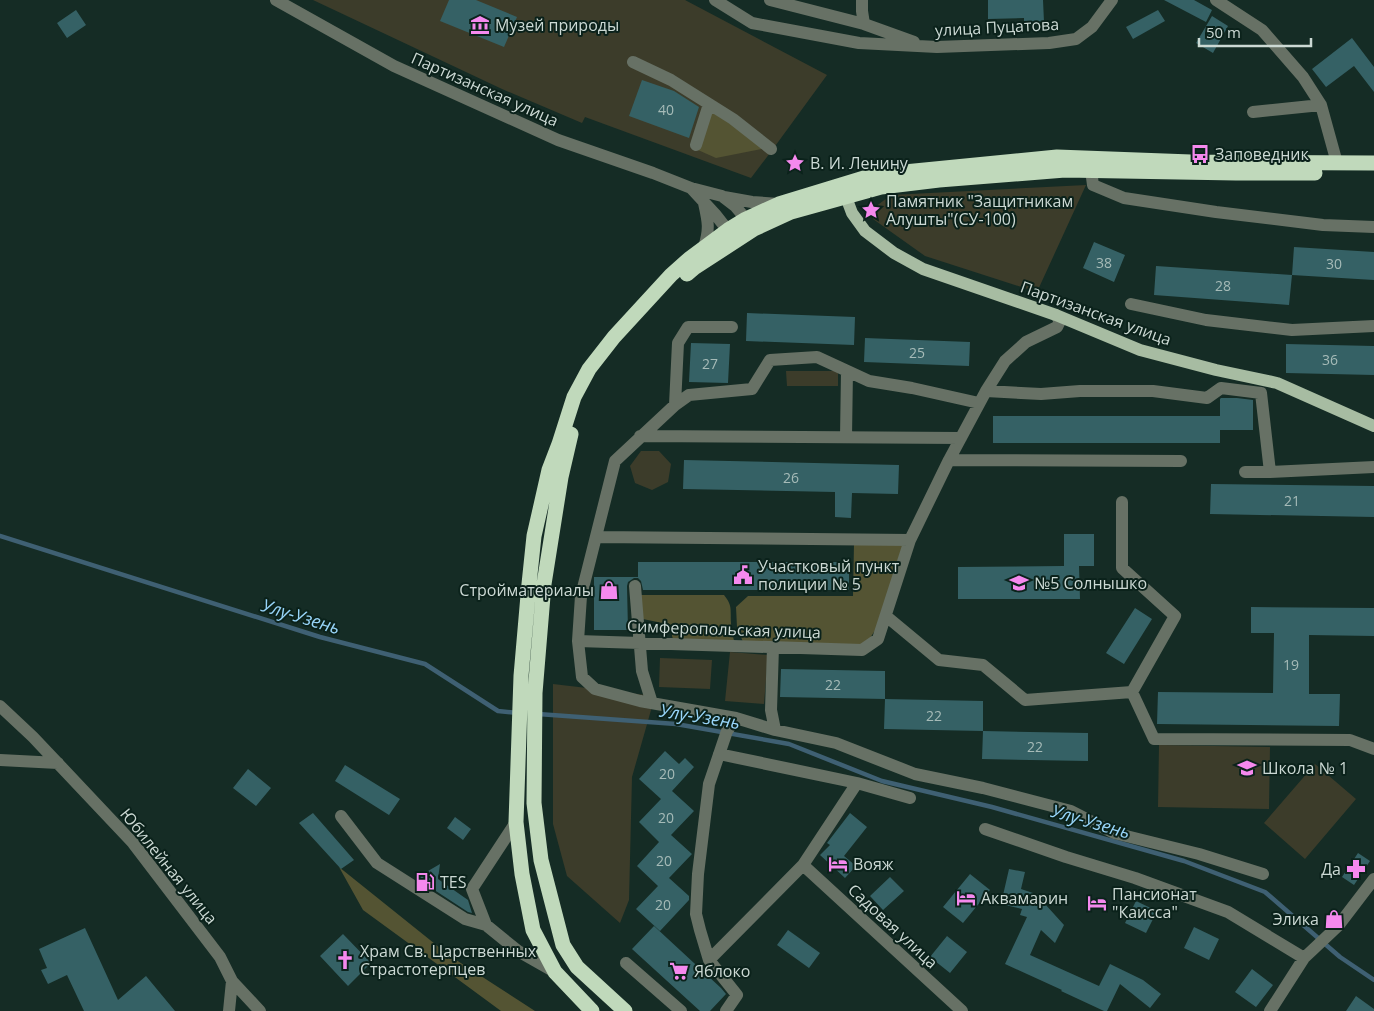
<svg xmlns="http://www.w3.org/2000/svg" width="1374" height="1011" font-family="'Open Sans',sans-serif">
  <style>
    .green { fill: #3c3c2a }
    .forest { fill: #545433 }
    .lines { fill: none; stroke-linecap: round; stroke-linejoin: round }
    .stream { stroke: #3f6073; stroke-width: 4.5 }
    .building { fill: #356165 }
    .minor { stroke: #677165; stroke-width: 12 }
    .major { stroke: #a7bca2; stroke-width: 12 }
    .highway { stroke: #c0d9bb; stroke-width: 15 }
    .labels { text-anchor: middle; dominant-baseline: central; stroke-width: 4; stroke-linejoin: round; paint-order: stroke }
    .number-label { font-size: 14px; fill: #a6bbb8 }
    .poi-label { font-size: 16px; fill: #ccd9d4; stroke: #0b221b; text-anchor: start }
    .street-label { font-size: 16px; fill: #ccd9d4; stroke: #0b221b }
    .water-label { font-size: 18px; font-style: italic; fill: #98d5f9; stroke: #0b221b }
  </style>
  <rect width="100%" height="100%" fill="#152c25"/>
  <path class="green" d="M313,0H685L827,75L773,149L751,178L585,117L582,123L502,89Z
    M1086,185L1037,292L925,256L873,219L875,207L891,195Z
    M786,371H838V386H787Z
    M641,451H659L671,464L668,482L652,490L635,483L630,466Z
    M730,652L768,655L764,704L725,701Z
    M660,658L712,660L710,689L659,687Z
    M553,684L655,696L632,777L629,900L620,923L567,876L553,824Z
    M1159,745L1270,747L1269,809L1158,807Z
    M1315,764L1356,799L1305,859L1264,823Z"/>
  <path class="forest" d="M710,107L767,148L716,158L698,150Z
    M854,543L905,544L878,626L870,638L861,646L743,642L737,627L736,607L748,596H853Z
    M640,595H724C733,606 730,610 731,623C731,630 733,637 735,644L674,642L672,636V625L643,619Z
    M339,867L450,956L535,1011H501L448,972L363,910Z"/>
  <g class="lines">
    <path class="stream" d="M0,536L320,637L425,664L498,711L518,713
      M538,714L676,724L789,744L882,781L992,807L1184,861L1265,892L1340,957L1374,980"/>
  </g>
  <path class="building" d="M449,0H476L517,17L504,47L440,21Z
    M988,0H1043L1044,22L1024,23V18L988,19Z
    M1164,0H1194L1212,10L1206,22Z
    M76,10L86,25L67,38L57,23Z
    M1158,10L1165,21L1133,39L1126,27Z
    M1212,16L1228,26L1213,53L1196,43Z
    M1352,38L1374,67V92L1354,66L1326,87L1312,69Z
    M642,80L674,91L699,107L689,138L629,116Z
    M1094,242L1125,255L1114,282L1083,268Z
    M1294,247L1374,252V280L1292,275Z
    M1156,266L1292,275L1289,305L1154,295Z
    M747,313L855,317L854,345L746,341Z
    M865,338L970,342L969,366L864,362Z
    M691,343L730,344L728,383L689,382Z
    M1286,344L1374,346V375L1286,373Z
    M1221,398H1237L1253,400V430H1220V443H993V416H1220V399Z
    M684,460L899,465L898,494L852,493L851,518L835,517V492L683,489Z
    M1211,484L1374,486V517L1210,514Z
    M1064,534H1094V566H1079L1080,599H958V567L1064,566Z
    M638,562H849V590H643L641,581L638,578H634L628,582L627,586L628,630H594V577H638Z
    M1251,607L1374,608V636L1309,635V694H1340L1339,726L1157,724L1158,692L1273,693L1274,633H1251Z
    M1135,608L1152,619L1124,664L1106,653Z
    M781,669L885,671V699L780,697Z
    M885,699L983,701V731L884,729Z
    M983,731L1088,733V761L982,759Z
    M665,751L679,764L685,758L694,767L672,791L694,811L671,835L692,854L669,878L689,896V900L660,931L636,909L658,886L637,866L659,842L639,822L661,799L639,779Z
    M345,765L400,799L389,815L335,781Z
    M248,769L271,788L256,806L233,788Z
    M313,813L354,860L341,869L299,823Z
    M850,813L867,827L844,856L856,866L845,878L820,855L830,845L827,843Z
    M455,817L471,829L463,840L447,828Z
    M1358,853L1370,861L1354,885L1342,877Z
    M440,864L438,879L468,900L472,913L468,912L416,878Z
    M1009,869L1025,872L1021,889L1048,898L1045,904L1064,925L1055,943L1041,930L1030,955L1099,986L1110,964L1143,980L1161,994L1150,1008L1120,984L1107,1011H1104L1061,991L1062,990L1005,964L1027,917L1020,915L1022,909L1001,904Z
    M970,874L990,890L963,923L943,907Z
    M890,877L904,891L883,910L870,896Z
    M1136,901L1157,911L1146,933L1125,923Z
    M654,926L721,988L726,994L710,1011H700L632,949Z
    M1194,927L1219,939L1209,960L1184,948Z
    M85,928L118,1000L146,976L175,1011H84L67,975L48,984L41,970L47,968L39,949Z
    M788,930L820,953L809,968L777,945Z
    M343,934L371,963L348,986L320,956Z
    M947,936L967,952L950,973L930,957Z
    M1252,969L1273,985L1256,1007L1235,992Z
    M1356,996L1374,1009V1011H1346Z"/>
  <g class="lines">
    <path class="minor" d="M276,0L394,66L558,140L653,173L691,188L722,196L735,206L751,225
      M715,0L752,23L859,43L937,47L1049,43L1076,39L1092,27L1112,0
      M770,0L864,24
      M862,0V11L864,24L914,42
      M1216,0L1262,30L1303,77L1321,105L1337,163
      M633,62L671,80L733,119L771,149
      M1253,112L1321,105
      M696,145L709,104
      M1091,170L1093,185L1124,198L1216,212L1323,225L1374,227
      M691,188L715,214L733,237
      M724,197L752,202L779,204
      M704,247C710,229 708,221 704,203
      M1131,304L1206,320L1292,330L1374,326
      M1056,315L1060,321L1057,327L1026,342L1005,361L986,391L949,460L910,540L878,639L862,650L578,641L582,677L595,689L640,701L736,718L775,730L836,743L915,774L983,788L1071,811L1114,833L1199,854L1263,874
      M986,391L1041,394L1080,391H1153L1207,398L1221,388L1261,393L1270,472L1374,467
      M675,405L678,343L688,327H732
      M640,436L961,438
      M846,437L847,371
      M949,460L1181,461
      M1245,472H1270
      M1122,502V568L1175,616L1132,692L1154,739L1350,740L1374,749
      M596,537L910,540
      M635,586L642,671L652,703
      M886,616L939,660L983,665L1025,700L1132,692
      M578,641L581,596L615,461L675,405L689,395L752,389L770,360L817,357L869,381L912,388L979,403
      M773,647L771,710L775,730
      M0,706L33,737L133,843L220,957L232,981L260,1011
      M719,754L857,783
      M0,760L58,763
      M341,816L377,863L465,919L486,925
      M516,822L472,889L486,925L518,951L555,972
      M985,829L1066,857L1135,878L1228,912L1304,958
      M803,865L962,1011
      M709,960L700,930L696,914L698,874L709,784L727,731L736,718
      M626,963L681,1011
      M229,1011L232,981
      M726,1011L737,995L709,960L803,865L857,783L910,798
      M1270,1011L1304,958L1338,926L1374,879"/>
    <path class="major" d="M843,189L852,213L865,231L894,253L923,269L1056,315L1140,350L1216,370L1277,383L1374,426"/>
    <path class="highway" d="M687,274L694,268L754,229L791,212L881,187L939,180L1065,170L1236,173H1315
      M571,434L561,477L544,584L535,693L534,803L541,860L563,945L577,967L625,1011
      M592,1011L555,972L533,930L522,874L516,822L521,676L529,584L534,536L549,470L559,444L574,397L589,369L614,337L671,275L689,259L728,230L746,219L779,204L874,175L1057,157L1191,162L1374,163"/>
  </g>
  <defs>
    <g id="museum-bare" transform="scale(1.5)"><path d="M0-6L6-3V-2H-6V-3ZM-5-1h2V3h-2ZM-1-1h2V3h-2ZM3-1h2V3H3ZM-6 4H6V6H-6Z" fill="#f589ee" stroke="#0b221b" stroke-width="2.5" paint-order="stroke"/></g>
    <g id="bus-bare" transform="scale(1.5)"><path d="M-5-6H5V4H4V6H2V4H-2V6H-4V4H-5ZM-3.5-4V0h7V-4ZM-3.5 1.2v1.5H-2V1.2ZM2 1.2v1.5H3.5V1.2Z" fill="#f589ee" stroke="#0b221b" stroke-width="2.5" paint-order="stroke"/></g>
    <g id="sight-bare" transform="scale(1.5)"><path d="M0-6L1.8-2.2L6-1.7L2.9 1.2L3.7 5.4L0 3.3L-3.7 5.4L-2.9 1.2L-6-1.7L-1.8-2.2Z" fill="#f589ee" stroke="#0b221b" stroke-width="2.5" paint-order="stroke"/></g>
    <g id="civic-bare" transform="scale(1.5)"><path d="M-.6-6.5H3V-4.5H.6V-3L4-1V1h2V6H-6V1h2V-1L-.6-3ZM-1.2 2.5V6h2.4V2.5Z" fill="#f589ee" stroke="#0b221b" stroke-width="2.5" paint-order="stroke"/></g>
    <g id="school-bare" transform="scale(1.5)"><path d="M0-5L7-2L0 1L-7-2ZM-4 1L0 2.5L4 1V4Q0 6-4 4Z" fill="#f589ee" stroke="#0b221b" stroke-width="2.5" paint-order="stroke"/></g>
    <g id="shop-bare" transform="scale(1.5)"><path d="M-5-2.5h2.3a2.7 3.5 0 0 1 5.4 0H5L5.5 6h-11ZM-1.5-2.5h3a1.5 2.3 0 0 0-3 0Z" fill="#f589ee" stroke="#0b221b" stroke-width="2.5" paint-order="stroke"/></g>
    <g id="hotel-bare" transform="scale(1.5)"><path d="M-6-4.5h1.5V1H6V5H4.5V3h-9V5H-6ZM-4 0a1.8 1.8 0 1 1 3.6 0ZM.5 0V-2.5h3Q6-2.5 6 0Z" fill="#f589ee" stroke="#0b221b" stroke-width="2.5" paint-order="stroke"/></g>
    <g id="pharmacy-bare" transform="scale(1.5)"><path d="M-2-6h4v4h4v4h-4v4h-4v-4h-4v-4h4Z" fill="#f589ee" stroke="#0b221b" stroke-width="2.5" paint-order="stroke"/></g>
    <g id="fuel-bare" transform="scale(1.5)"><path d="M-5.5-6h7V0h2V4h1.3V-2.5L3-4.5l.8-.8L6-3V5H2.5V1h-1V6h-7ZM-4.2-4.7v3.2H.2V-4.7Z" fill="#f589ee" stroke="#0b221b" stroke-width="2.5" paint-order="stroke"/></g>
    <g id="church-bare" transform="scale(1.5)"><path d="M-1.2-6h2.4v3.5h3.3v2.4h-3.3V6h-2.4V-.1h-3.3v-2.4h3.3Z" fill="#f589ee" stroke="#0b221b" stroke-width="2.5" paint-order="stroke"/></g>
    <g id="supermarket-bare" transform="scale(1.5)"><path d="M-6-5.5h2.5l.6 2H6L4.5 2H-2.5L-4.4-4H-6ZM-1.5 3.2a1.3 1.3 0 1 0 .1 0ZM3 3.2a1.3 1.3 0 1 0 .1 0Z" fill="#f589ee" stroke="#0b221b" stroke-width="2.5" paint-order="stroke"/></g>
  </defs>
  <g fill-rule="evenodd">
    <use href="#museum-bare" x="480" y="25"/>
    <use href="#bus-bare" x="1200" y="154"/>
    <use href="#sight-bare" x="795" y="163"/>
    <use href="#sight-bare" x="871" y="210"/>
    <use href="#civic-bare" x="743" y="575"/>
    <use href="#school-bare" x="1019" y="583"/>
    <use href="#shop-bare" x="609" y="590"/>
    <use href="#school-bare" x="1247" y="768"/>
    <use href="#hotel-bare" x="838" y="864"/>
    <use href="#pharmacy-bare" x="1356" y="869"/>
    <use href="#fuel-bare" x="425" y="882"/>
    <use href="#hotel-bare" x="966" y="898"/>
    <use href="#hotel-bare" x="1097" y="903"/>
    <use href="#shop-bare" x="1334" y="919"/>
    <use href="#church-bare" x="345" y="960"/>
    <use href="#supermarket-bare" x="679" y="971"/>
  </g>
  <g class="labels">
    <g class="number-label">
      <text x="666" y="109">40</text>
      <text x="1104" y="262">38</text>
      <text x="1334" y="263">30</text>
      <text x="1223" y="285">28</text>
      <text x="917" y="352">25</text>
      <text x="1330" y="359">36</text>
      <text x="710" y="363">27</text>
      <text x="791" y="477">26</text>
      <text x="1292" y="500">21</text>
      <text x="1291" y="664">19</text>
      <text x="833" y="684">22</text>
      <text x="934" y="715">22</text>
      <text x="1035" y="746">22</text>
      <text x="667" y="773">20</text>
      <text x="666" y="817">20</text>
      <text x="664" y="860">20</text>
      <text x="663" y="904">20</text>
    </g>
    <g class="poi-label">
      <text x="495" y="25">Музей природы</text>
      <text x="1215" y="154">Заповедник</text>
      <text x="810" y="163">В. И. Ленину</text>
      <text x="886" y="201">Памятник "Защитникам<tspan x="886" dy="18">Алушты"(СУ-100)</tspan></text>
      <text x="758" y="566">Участковый пункт<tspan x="758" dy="18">полиции № 5</tspan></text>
      <text x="1034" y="583">№5 Солнышко</text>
      <text x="594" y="590" text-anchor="end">Стройматериалы</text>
      <text x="1262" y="768">Школа № 1</text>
      <text x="853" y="864">Вояж</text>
      <text x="1341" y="869" text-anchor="end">Да</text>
      <text x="440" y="882">TES</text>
      <text x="1112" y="894">Пансионат<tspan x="1112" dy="18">"Каисса"</tspan></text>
      <text x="981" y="898">Аквамарин</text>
      <text x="1319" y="919" text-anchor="end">Элика</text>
      <text x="360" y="951">Храм Св. Царственных<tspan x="360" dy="18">Страстотерпцев</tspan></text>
      <text x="694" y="971">Яблоко</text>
    </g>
    <g class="street-label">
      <text transform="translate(997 27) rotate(-3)">улица Пуцатова</text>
      <text transform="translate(485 89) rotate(24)">Партизанская улица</text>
      <text transform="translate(1096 313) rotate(20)">Партизанская улица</text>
      <text transform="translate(724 629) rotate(2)">Симферопольская улица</text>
      <text transform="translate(169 866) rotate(51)">Юбилейная улица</text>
      <text transform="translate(893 926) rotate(43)">Садовая улица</text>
    </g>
    <g class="water-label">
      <text transform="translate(301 616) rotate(17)">Улу-Узень</text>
      <text transform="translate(700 716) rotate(9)">Улу-Узень</text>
      <text transform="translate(1091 821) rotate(16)">Улу-Узень</text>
    </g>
  </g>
  <path d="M1199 38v8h112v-8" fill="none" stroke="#ccd9d4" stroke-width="2.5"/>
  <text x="1206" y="38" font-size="15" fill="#ccd9d4" stroke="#0b221b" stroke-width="4" paint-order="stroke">50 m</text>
</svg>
